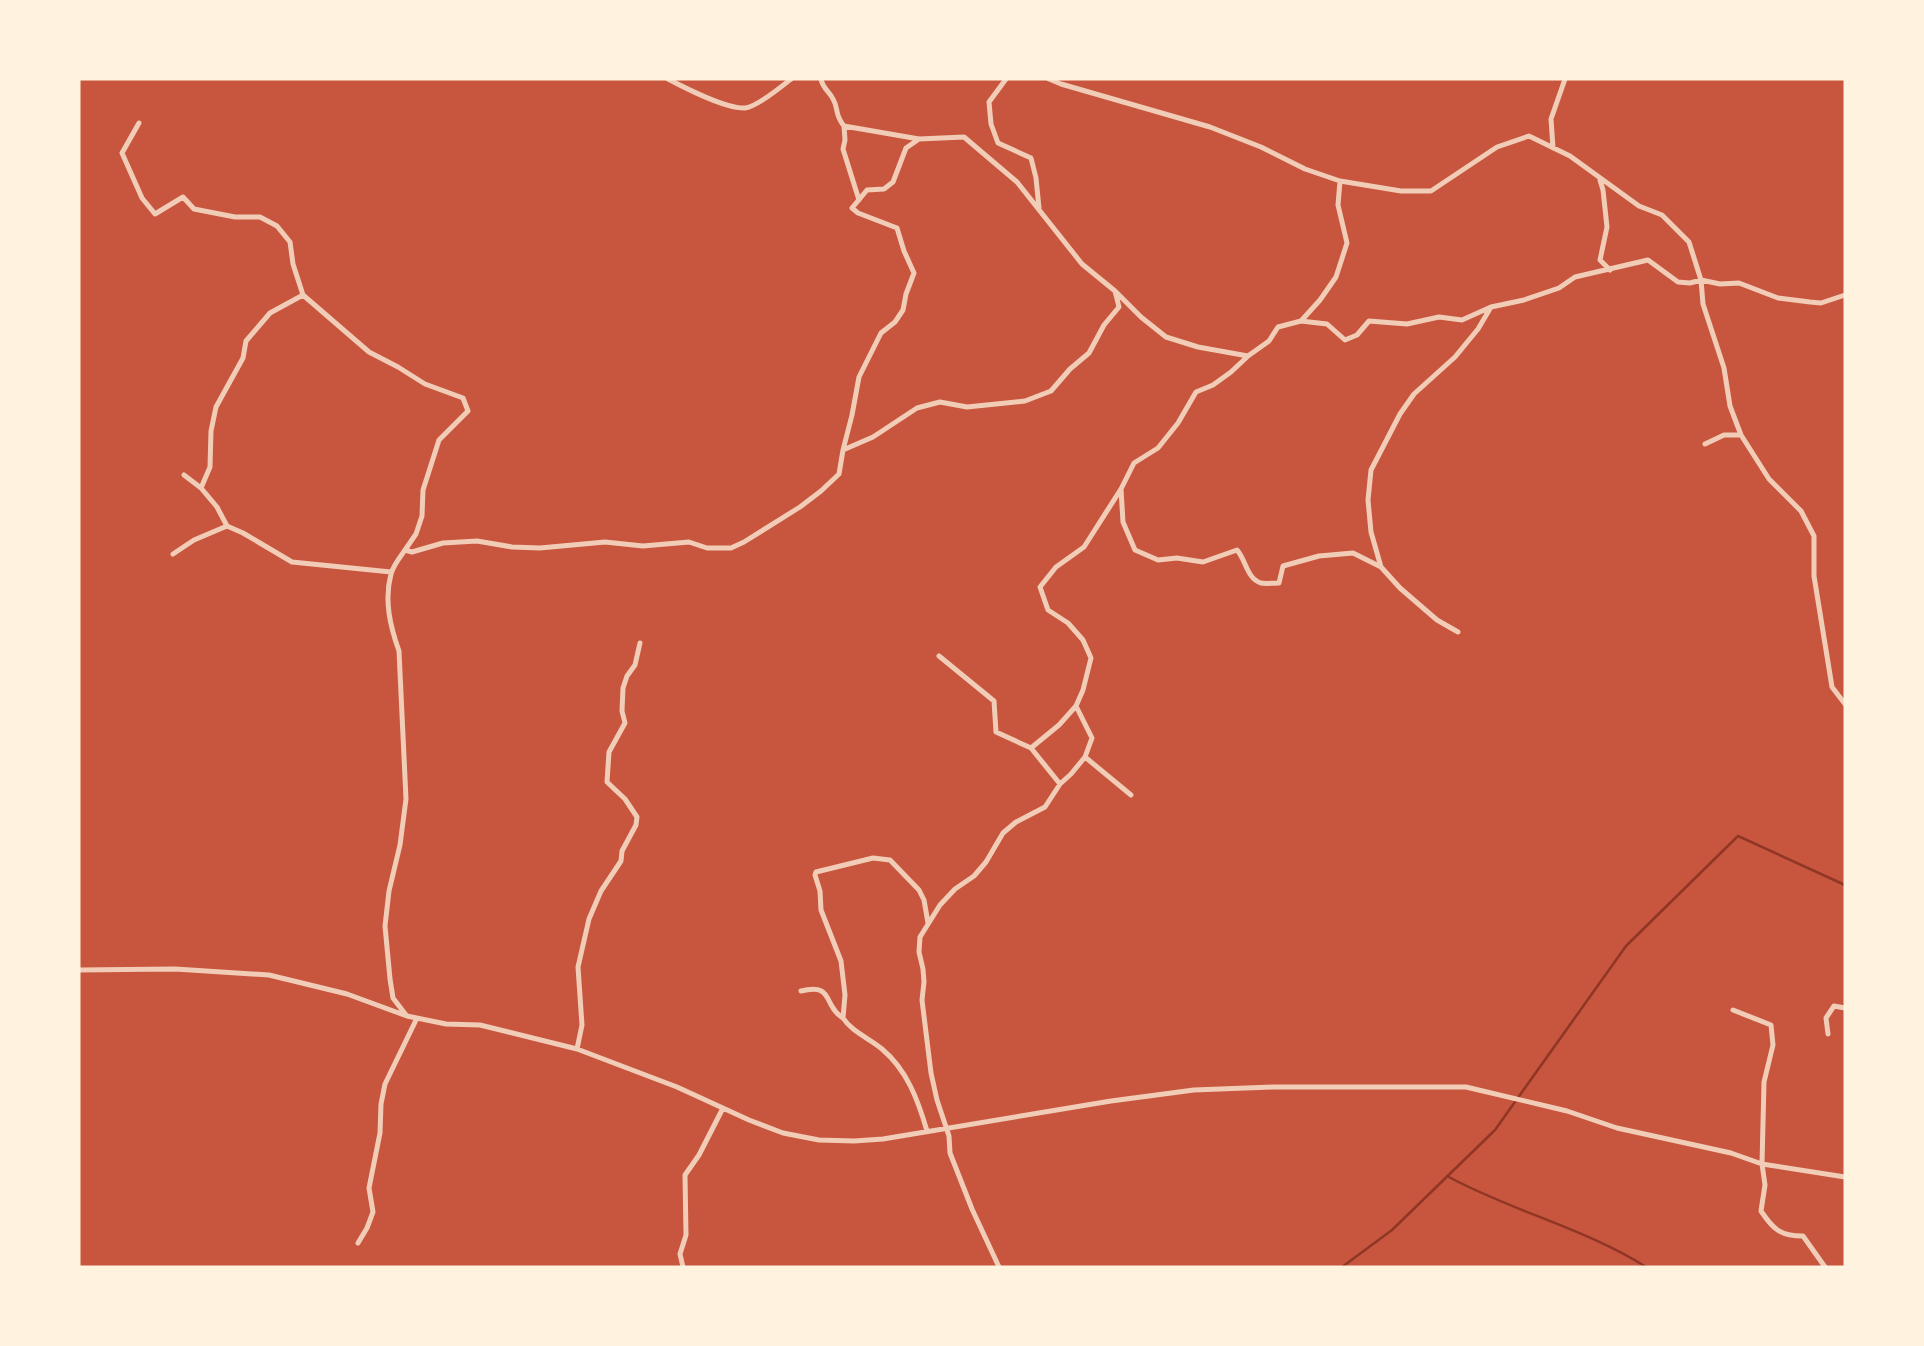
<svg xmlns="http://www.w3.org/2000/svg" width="1924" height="1346" font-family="Ubuntu,sans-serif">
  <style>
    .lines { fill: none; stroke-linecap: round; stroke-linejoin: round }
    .stream { stroke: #8f3625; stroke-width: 2.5 }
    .minor { stroke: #f1ccb7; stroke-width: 5 }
  </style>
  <rect width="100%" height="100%" fill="#c8553d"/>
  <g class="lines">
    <path class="stream" d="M1447,1176C1511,1211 1584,1228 1646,1267
      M1342,1267L1392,1230L1495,1130L1626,946L1738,836L1845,885"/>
    <path class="minor" d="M668,79C685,88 727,109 745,108C757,107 781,87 791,79
      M821,79C823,89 829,91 833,99C839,109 834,114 844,126L919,139L964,137L1017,182L1082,264L1115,291L1141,317L1166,337L1198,347L1248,356L1231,372L1213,385L1196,392L1178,423L1158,448L1134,463L1121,489L1084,547L1056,567L1040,587L1048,610L1068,623L1083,640L1091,658L1083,690L1076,706L1092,738L1085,757L1131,795
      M1006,79L989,102L991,124L998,143L1031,158L1036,178L1039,208
      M1049,79L1061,84L1210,127L1261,147L1305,169L1340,181L1401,191H1431L1497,147L1529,136L1570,156L1639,206L1662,215L1689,242L1701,280L1703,304L1724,368L1730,406L1741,435L1769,479L1801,511L1814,536V576L1832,687L1845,704
      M139,123L122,153L142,198L155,214L183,197L194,209L235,217H260L277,226L290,242L293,264L303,295L369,352L398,367L425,384L463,398L468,411L439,440L423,490L422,516L416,534L405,550
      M844,126L845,140L843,149L859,200
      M1553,148L1551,119L1565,79
      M1600,180L1603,190L1607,227L1600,260L1610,270
      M1301,321L1320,300L1336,277L1347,243L1338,205L1340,181
      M1248,356L1269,341L1278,327L1301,321L1327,324L1345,340L1357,335L1369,321L1407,324L1439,317L1462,320L1491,307L1524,300L1559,288L1575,277L1648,260L1678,282L1690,283L1701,280L1720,284L1739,283L1778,298L1810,302L1821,303L1845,295
      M1705,444L1724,435H1741
      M843,450L852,415L859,377L881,333L895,322L903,310L906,294L914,273L904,251L897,228L858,213L852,208L867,190L884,189L893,182L906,148L919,139
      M184,475L201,488
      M1121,489L1123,522L1135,550L1158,560L1177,558L1203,562L1237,550C1246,560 1247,579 1261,583C1266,584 1274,583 1279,583L1283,566L1319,556L1353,553L1381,567
      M227,526L243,533L292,562L391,572
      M173,554L194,540L227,526L217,507L201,488L210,467L211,431L216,407L243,358L246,341L270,313L303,295
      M1458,632L1437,620L1400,588L1381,567L1371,532L1368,500L1371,470L1400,414L1414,394L1455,357L1478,329L1491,307
      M939,656L994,701L996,732L1031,748L1059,725L1076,706
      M1031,748L1060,784
      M79,970L175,969L269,975L347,994L407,1016L446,1024L480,1025L577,1049L677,1087L749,1120L783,1133L819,1140L854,1141L883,1139L1111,1101L1194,1090L1274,1087H1466L1567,1111L1617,1128L1731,1153L1762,1164L1845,1177
      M801,991C835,983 822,1005 843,1018
      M1733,1010L1771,1025L1773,1045L1764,1082L1762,1164L1765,1185L1761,1211C1773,1229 1780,1236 1803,1236L1825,1267
      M406,1015L393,998L390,979L385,926L389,891L400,845L406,799L399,651C390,626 384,600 391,574C393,566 400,557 405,550L412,552L443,543L477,541L512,547L540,548L605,542L643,546L689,542L707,548H731L744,542L800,507L821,491L839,474L843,450L873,437L917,408L940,402L967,407L1025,401L1051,391L1070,369L1089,353L1104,325L1119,307L1115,291
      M1828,1034L1826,1018L1834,1006L1845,1008
      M577,1049L582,1025L578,967L589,919L601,891L621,861L622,851L636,825L637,817L625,799L607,782L609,752L625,723L622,711L623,688L627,676L635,665L640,643
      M927,1131C918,1100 907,1070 882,1049C869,1038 852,1032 843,1018L845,995L841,961L821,910L820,891L815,875L816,872L873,858L890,860L919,890L924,900L928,923
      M358,1243L367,1228L373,1212L369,1188L380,1133L381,1104L385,1084L417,1018
      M683,1267L680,1254L686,1235L685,1175L699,1155L723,1108
      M999,1267L972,1209L950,1153L949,1136L937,1100L931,1073L922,1000L924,982L923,969L919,952L920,937L940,905L955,889L974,876L986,862L1003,833L1016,822L1045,807L1060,784L1071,774L1085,757"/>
  </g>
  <rect width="1924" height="1346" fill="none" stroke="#fff3e0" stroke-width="161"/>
</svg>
